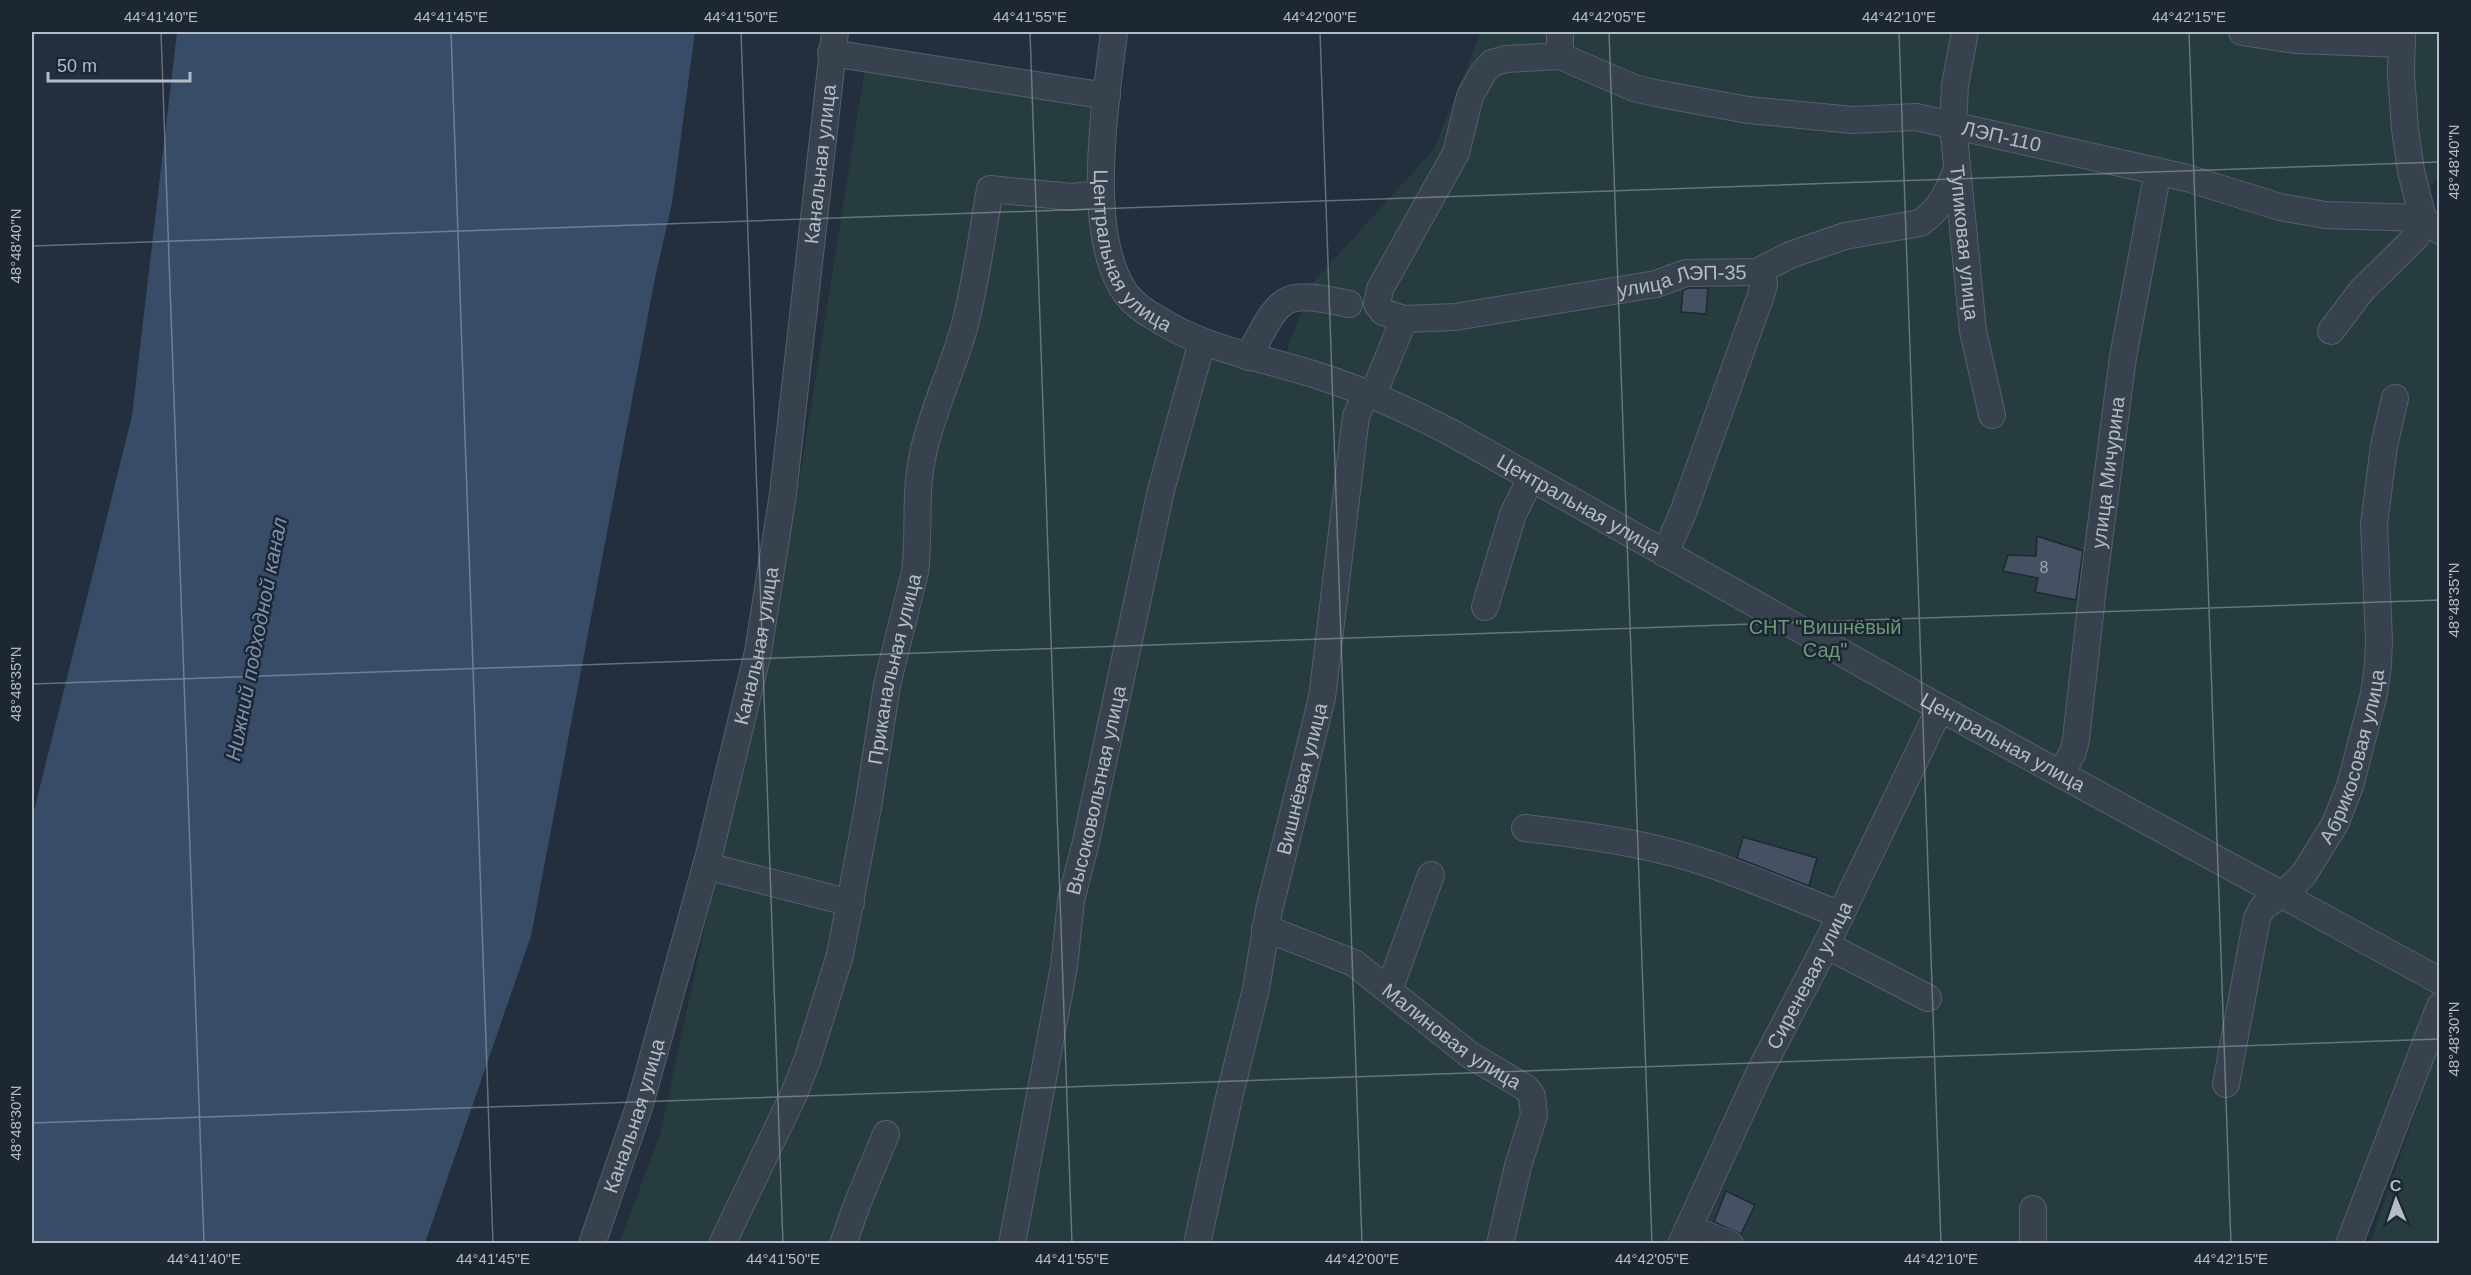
<svg xmlns="http://www.w3.org/2000/svg" width="2471" height="1275" font-family="Helvetica,sans-serif">
  <style>
    .green { fill: #263c3f }
    .water { fill: #394c67 }
    .building { fill: #455162; stroke: #1f2835; stroke-width: 1.5 }
    .lines { fill: none; stroke-linecap: round; stroke-linejoin: round }
    .minor-casing { stroke: #565f6c; stroke-width: 28 }
    .minor { stroke: #38414e; stroke-width: 26 }
    .ticks { fill: none; stroke: #b4bcc9; stroke-width: 1.5; stroke-opacity: 0.45 }
    .labels { text-anchor: middle; dominant-baseline: central; stroke-width: 5; stroke-linejoin: round; paint-order: stroke }
    .number-label { font-size: 16px; fill: #98a1af }
    .street-label { font-size: 20px; fill: #b4bcc9; stroke: #1d2633 }
    .park-label { font-size: 20px; fill: #6b9a76; stroke: #1d2633 }
    .water-label { font-size: 21px; font-style: italic; fill: #7c92b1; stroke: #1d2633 }
    .neatline { fill: none; stroke: #b4bcc9; stroke-width: 2 }
    .ticks-label { font-size: 15px; text-anchor: middle; fill: #b4bcc9 }
  </style>
  <rect width="100%" height="100%" fill="#242f3e"/>
  <path class="green" d="M1481,32H2439V180L2424,189L2440,225L2439,999L2345,1243L619,1244L660,1135L795,508L865,68L1060,92L1110,113L1105,231L1126,302L1201,355L1277,378L1311,285L1434,149Z
    M2439,1044V1243H2370Z"/>
  <path class="water" d="M177,32H695L672,203L655,278L531,936L425,1243H32V819L132,416Z"/>
  <path class="building" d="M1689,288H1708L1706,314L1681,312L1683,290Z
    M2037,536L2083,551L2076,600L2035,592L2038,578L2003,571L2008,555L2036,556Z
    M1743,837L1817,858L1809,886L1737,858Z
    M1726,1191L1755,1205L1741,1234L1714,1222Z"/>
  <g class="lines">
    <g class="minor-casing">
      <g id="minor">
        <path id="s1" d="M1114,32C1106,102 1083,236 1127,295C1135,305 1145,312 1156,318C1207,351 1266,358 1322,377C1368,392 1410,411 1452,433L1940,708L2440,981"/>
        <path id="s2" d="M1560,32V56L1506,59L1492,63L1483,73L1470,96L1456,153L1380,289L1377,304L1383,312L1404,319L1455,317L1656,284L1686,273L1757,272L1790,255L1845,236L1920,223C1940,210 1948,191 1957,169"/>
        <path id="s3" d="M1965,32L1955,85L1953,125L1973,331L1992,415"/>
        <path d="M2242,32L2296,40L2402,44"/>
        <path d="M831,53L1107,96"/>
        <path id="s4" d="M1560,56L1634,88L1655,93L1748,110L1853,120L1916,117L2187,178L2280,207L2325,215L2423,218L2440,231"/>
        <path d="M2331,331L2362,290L2416,237L2423,218L2411,171L2405,129L2401,74L2402,32"/>
        <path d="M1248,357C1282,296 1278,289 1349,304"/>
        <path d="M1665,554L1684,510L1761,295L1764,285L1762,270"/>
        <path d="M1485,607L1513,514L1531,478"/>
        <path id="s5" d="M2061,773L2073,752L2076,739L2093,587L2123,357L2158,171"/>
        <path d="M1525,828C1575,834 1624,840 1673,853C1730,868 1786,894 1841,915"/>
        <path d="M706,866L851,903"/>
        <path id="s6" d="M1265,928L1354,963L1470,1055L1526,1088L1532,1096L1534,1115L1518,1166L1500,1244"/>
        <path d="M1826,945L1928,998"/>
        <path d="M1389,990L1431,875"/>
        <path id="s7" d="M2226,1084L2257,918L2263,907L2289,889L2304,874L2335,824L2350,786L2374,694L2378,665L2379,640L2374,524L2384,446L2395,398"/>
        <path d="M1688,1228L1730,1244"/>
        <path id="s8" d="M592,1244L640,1104L708,859L758,652L783,494L835,32"/>
        <path id="s9" d="M722,1244L794,1094L808,1058L840,955L868,807L887,685L915,572C920,532 914,494 923,454C932,411 952,371 964,328C976,283 982,235 990,189L1072,197L1101,194"/>
        <path d="M843,1244L856,1207L886,1134"/>
        <path id="s10" d="M1012,1244L1064,967L1071,900L1086,842L1161,490L1202,342"/>
        <path id="s11" d="M1197,1244L1228,1102L1256,989L1269,910L1322,698L1356,416L1362,403L1377,385L1404,319"/>
        <path id="s12" d="M1681,1244L1761,1069L1826,945L1940,708"/>
        <path d="M2033,1244V1209"/>
        <path d="M2349,1244L2440,1006"/>
      </g>
    </g>
    <use href="#minor" class="minor"/>
  </g>
  <path class="ticks" d="M161,32L204,1244M451,32L493,1244M741,32L783,1244M1030,32L1072,1244M1320,32L1362,1244M1609,32L1652,1244M1899,32L1941,1244M2189,32L2231,1244M32,246L2440,162M32,684L2440,600M32,1123L2440,1039"/>
  <g class="labels">
    <g class="number-label">
      <text x="2044" y="567">8</text>
    </g>
    <g class="street-label">
      <text stroke="none"><textPath href="#s4" startOffset="453">ЛЭП-110</textPath></text>
      <text stroke="none"><textPath href="#s8" startOffset="1107">Канальная улица</textPath></text>
      <text stroke="none"><textPath href="#s3" startOffset="212">Тупиковая улица</textPath></text>
      <text stroke="none"><textPath href="#s1" startOffset="230">Центральная улица</textPath></text>
      <text stroke="none"><textPath href="#s2" startOffset="676">улица ЛЭП-35</textPath></text>
      <text stroke="none"><textPath href="#s5" startOffset="306">улица Мичурина</textPath></text>
      <text stroke="none"><textPath href="#s1" startOffset="770">Центральная улица</textPath></text>
      <text stroke="none"><textPath href="#s8" startOffset="621">Канальная улица</textPath></text>
      <text stroke="none"><textPath href="#s9" startOffset="604">Приканальная улица</textPath></text>
      <text stroke="none"><textPath href="#s1" startOffset="1256">Центральная улица</textPath></text>
      <text stroke="none"><textPath href="#s7" startOffset="363">Абрикосовая улица</textPath></text>
      <text stroke="none"><textPath href="#s11" startOffset="477">Вишнёвая улица</textPath></text>
      <text stroke="none"><textPath href="#s10" startOffset="462">Высоковольтная улица</textPath></text>
      <text stroke="none"><textPath href="#s12" startOffset="298">Сиреневая улица</textPath></text>
      <text stroke="none"><textPath href="#s6" startOffset="218">Малиновая улица</textPath></text>
      <text stroke="none"><textPath href="#s8" startOffset="135">Канальная улица</textPath></text>
    </g>
    <g class="park-label">
      <text x="1825" y="627">СНТ "Вишнёвый<tspan x="1825" dy="23">Сад"</tspan></text>
    </g>
    <g class="water-label">
      <text transform="translate(256 639) rotate(-79)">Нижний подходной канал</text>
    </g>
  </g>
  <rect width="2471" height="1275" fill="none" stroke="#1d2633" stroke-width="66"/>
  <g transform="translate(2396 1200) rotate(358)" stroke="#1d2633" stroke-width="4.5" paint-order="stroke">
  <path d="M0-4.5L10 22L0 15L-10 22Z" fill="#b4bcc9"/>
  <text y="-9" font-size="16" font-weight="bold" text-anchor="middle" fill="#b4bcc9">С</text>
  </g>
  <path d="M48 72v9h142v-9" fill="none" stroke="#b4bcc9" stroke-width="3"/>
  <text x="57" y="72" font-size="18" fill="#b4bcc9" stroke="#1d2633" stroke-width="4.5" paint-order="stroke">50 m</text>
  <rect x="33" y="33" width="2405" height="1209" class="neatline"/>
  <g class="ticks-label">
    <text x="161" y="22">44°41'40"E</text>
    <text x="451" y="22">44°41'45"E</text>
    <text x="741" y="22">44°41'50"E</text>
    <text x="1030" y="22">44°41'55"E</text>
    <text x="1320" y="22">44°42'00"E</text>
    <text x="1609" y="22">44°42'05"E</text>
    <text x="1899" y="22">44°42'10"E</text>
    <text x="2189" y="22">44°42'15"E</text>
    <text transform="translate(2454 162) rotate(-90)" y="5">48°48'40"N</text>
    <text transform="translate(16 246) rotate(-90)" y="5">48°48'40"N</text>
    <text transform="translate(2454 600) rotate(-90)" y="5">48°48'35"N</text>
    <text transform="translate(16 684) rotate(-90)" y="5">48°48'35"N</text>
    <text transform="translate(2454 1039) rotate(-90)" y="5">48°48'30"N</text>
    <text transform="translate(16 1123) rotate(-90)" y="5">48°48'30"N</text>
    <text x="204" y="1264">44°41'40"E</text>
    <text x="493" y="1264">44°41'45"E</text>
    <text x="783" y="1264">44°41'50"E</text>
    <text x="1072" y="1264">44°41'55"E</text>
    <text x="1362" y="1264">44°42'00"E</text>
    <text x="1652" y="1264">44°42'05"E</text>
    <text x="1941" y="1264">44°42'10"E</text>
    <text x="2231" y="1264">44°42'15"E</text>
  </g>
</svg>
